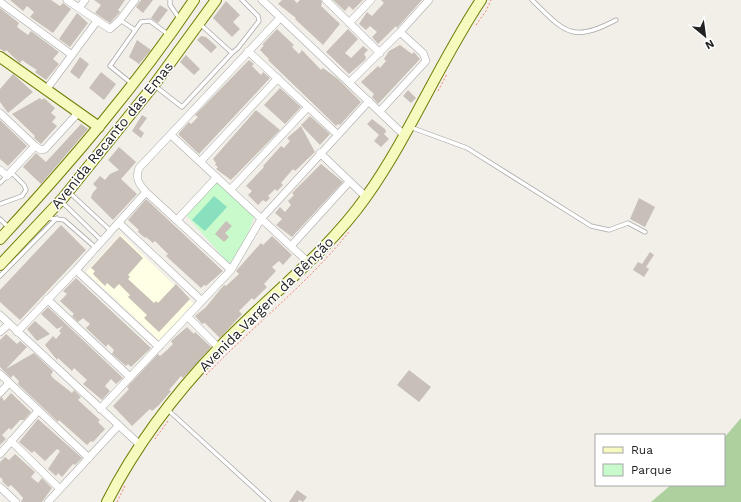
<svg xmlns="http://www.w3.org/2000/svg" width="741" height="502" font-family="'Work Sans',sans-serif">
  <style>
    .education { fill: #ffffe5 }
    .forest { fill: #add19e }
    .park { fill: #c8facc }
    .pitch { fill: #88e0be }
    .building { fill: #c7bfb8 }
    .lines { fill: none; stroke-linecap: round; stroke-linejoin: round }
    .lane-casing { stroke: #a9a9a9; stroke-width: 5 }
    .street-casing { stroke: #a9a9a9; stroke-width: 8 }
    .secondary-casing { stroke: #707d05; stroke-width: 12 }
    .path { stroke: #fa8072; stroke-width: 1; stroke-dasharray: 2 2; stroke-linecap: butt }
    .lane { stroke: #fff; stroke-width: 3.5 }
    .street { stroke: #fff; stroke-width: 7 }
    .secondary { stroke: #f7fabf; stroke-width: 10 }
    .labels { text-anchor: middle; dominant-baseline: central; stroke-width: 3; stroke-linejoin: round; paint-order: stroke }
    .street-label { font-size: 14px; fill: #222; stroke: #fff }
  </style>
  <rect width="100%" height="100%" fill="#f2efe9"/>
  <path class="education" d="M121,234L194,304L160,341L86,272Z"/>
  <path class="forest" d="M741,418V502H651L671,485H724V438Z"/>
  <path class="park" d="M217,181L254,217L244,245L229,264L186,215Z"/>
  <path class="pitch" d="M214,196L227,207L205,231L192,220Z"/>
  <path class="building" d="M10,0H51L60,6L63,3L71,9L53,33L30,17L34,12L27,6L23,11Z
    M94,0H125L118,10L120,12L110,23L95,13L101,5Z
    M141,0H153L143,13L136,7Z
    M282,0H294L297,3L300,0H321L322,3L321,6L340,24L323,45L295,19L296,18L278,4Z
    M333,0H363L353,10L349,6L345,11Z
    M381,0H422L397,28L396,26L378,44L372,37L377,32L370,26L366,30L359,24L367,12L372,16L384,3Z
    M226,1L240,15L233,22L240,29L232,37L213,18Z
    M160,5L168,10L158,23L151,18Z
    M0,8L19,23L17,27L28,35L31,31L59,52L53,59L59,64L46,80L35,72L37,70L29,65L22,60L20,63L6,50L5,52L0,49Z
    M77,13L88,23L70,47L59,39Z
    M277,29L294,45L292,47L299,54L302,50L321,70L323,68L338,79L361,102L340,125L338,124L336,126L328,118L268,60L269,59L260,50L264,45H262Z
    M348,29L358,39L345,53L351,58L363,46L368,50L364,54L366,57L365,60L349,74L326,52Z
    M201,36L206,37L217,47L211,53L197,40Z
    M137,40L151,50L139,64L129,57Z
    M400,45L412,54L414,52L420,59L378,104L372,97L374,94L361,82L378,66L380,68L386,61L384,59L389,51Z
    M186,55L200,69L194,75L180,62Z
    M80,57L89,64L79,79L70,72Z
    M249,60L254,64L252,66L261,75L263,72L270,78L199,154L179,135V133L189,122L191,124L198,117L195,115Z
    M101,72L116,84L104,100L89,88Z
    M13,74L33,92L8,113L0,102V89Z
    M280,88L301,107L285,124L264,105Z
    M408,90L416,98L411,103L403,96Z
    M40,98L42,100L44,98L55,108L51,113L56,117L52,122L57,126L41,144L34,138L35,136L12,114Z
    M256,110L280,130L231,180L216,169L218,167L215,165L216,163L213,159Z
    M142,115L147,118L139,129L144,133L141,138L132,131Z
    M310,116L330,134L320,145L301,125Z
    M372,119L385,129L386,132L384,134L389,139L381,147L374,141L379,135L367,124Z
    M0,120L27,146L8,166L0,159Z
    M81,124L88,129L41,184L23,167L36,153L46,162Z
    M301,126L315,152L295,171L293,169L281,183L283,185L277,191L275,189L268,196L270,198L266,202L263,200L258,205L248,195L252,191L246,186L264,167L263,166L281,146L284,148L290,141L287,138Z
    M119,147L136,162L121,179L137,194L113,220L91,198L92,194L97,188L93,184L100,176L105,180L110,174L119,170L108,160Z
    M321,164L343,182L292,237L276,225L282,219L275,213L280,207L285,212L291,205L288,201L294,195L292,193Z
    M639,198L655,207L645,227L630,219Z
    M146,199L223,271L206,286L204,285L201,288L166,256L168,254L155,241L153,243L146,237L145,238L138,232L139,230L128,220Z
    M226,221L232,226L225,233L229,237L224,242L215,234Z
    M61,225L86,250L20,320L0,302V290Z
    M120,236L143,258L128,275L130,277L128,279L154,303L156,301L158,303L176,284L190,299L159,332L144,318L147,315L128,297L130,295L119,284L114,289L107,283L105,286L93,274L95,271L91,268Z
    M272,236L292,255L283,265L279,261L272,267L276,271L264,284L267,287L254,300L252,298L239,311L242,314L220,338L205,323L202,324L195,316L206,307L224,285L226,286L239,274L236,271L261,243L263,245Z
    M650,252L654,255L646,267L649,269L644,277L633,270L638,262L642,264Z
    M76,278L151,348L131,367L128,364L126,366L112,354L114,350L108,344L106,347L86,328L90,324L83,318L78,322L72,316L74,314L60,301L67,294L63,291Z
    M48,307L123,378L116,384L111,379L105,386L110,391L102,400L83,384L87,380L74,368L72,371L58,358L57,360L45,345L53,336L56,339L61,333L59,331L63,326L57,329L41,314Z
    M35,321L50,334L37,341L27,329Z
    M187,327L194,334L195,332L211,347L183,378L181,376L169,390L171,391L159,405L152,411L150,409L132,426L113,406L129,389L127,387L158,354L160,356L167,350L173,344L171,341Z
    M6,334L17,344L20,341L27,347L6,369L34,353L53,371L51,375L53,378L72,393L74,390L81,397L78,400L100,420L98,422L105,429L93,442L91,441L87,445L59,420L58,422L18,384L19,381L13,375L11,378L0,367V340Z
    M409,370L431,387L419,402L397,385Z
    M11,393L31,412L24,420H20L11,430L9,428L2,435L6,439L0,445V398L2,397L4,401Z
    M38,419L82,458L75,465L73,464L62,477L58,473L56,476L48,469L60,451L57,449L45,461L34,451L32,453L19,442Z
    M15,454L35,472L31,477L38,483L42,478L52,488L42,502H21L23,498L18,492L11,485L8,487L2,481L3,480L0,477V462L5,457L9,460Z
    M297,490L307,497L303,502L299,500L298,502H289Z"/>
  <g class="lines">
    <g class="lane-casing">
      <path id="lane" d="M170,0V5L179,18
        M532,0C564,31 571,44 616,20
        M120,20L135,30
        M232,53L238,48L259,21L258,16L242,0
        M131,83L110,66L141,22L150,21L169,35
        M155,86L182,107L232,53L200,24
        M410,127L467,148L591,226L609,230L628,223L645,232
        M0,183L7,176
        M70,193L111,231
        M61,201L102,241
        M0,204L22,196L26,190L24,185L11,172
        M48,218L64,220L96,248
        M0,219L9,228
        M0,276L57,218
        M168,410L269,502"/>
    </g>
    <g class="street-casing">
      <path id="street" d="M67,0L110,29L119,21L135,0
        M262,0L404,135
        M326,0L380,53
        M0,2L72,55
        M79,8L85,0
        M349,23L371,0
        M248,51L338,135
        M350,82L400,32L429,0
        M46,90L97,21
        M380,111L426,61L423,53L400,32
        M0,113L35,146
        M171,135L309,263
        M320,153L366,197
        M200,162L278,78
        M0,170L7,176L35,146L41,150L45,149L78,113
        M231,189L308,107
        M177,220L217,177
        M119,223L202,301
        M291,246L349,182
        M76,270L159,347
        M231,270L146,192C139,184 135,179 139,168L280,18
        M47,299L130,377
        M0,315L140,445
        M188,317L219,348
        M0,332L9,324
        M17,332L76,270L146,192
        M0,374L89,458
        M0,393L9,383
        M100,409L231,270L261,219L369,101
        M11,441L60,489
        M0,454L38,411
        M0,487L16,502
        M48,502L119,425"/>
    </g>
    <g class="secondary-casing">
      <path id="secondary" d="M0,57L99,127
        M0,239C70,163 137,85 194,0
        M0,265L63,198L154,85L216,0
        M107,502C136,445 174,395 218,349C267,297 325,255 366,197C410,135 439,63 481,0"/>
    </g>
    <path class="path" d="M476,25L486,11L491,0
      M438,91L447,74
      M206,375C253,326 306,285 349,232
      M155,439L168,421
      M117,502L125,486"/>
    <use href="#lane" class="lane"/>
    <use href="#street" class="street"/>
    <use href="#secondary" class="secondary"/>
  </g>
  <g class="labels">
    <g class="street-label">
      <text transform="translate(112 135) rotate(-51)">Avenida Recanto das Emas</text>
      <text transform="translate(266 304) rotate(-45)">Avenida Vargem da Bênção</text>
    </g>
  </g>
  <rect x="595" y="434" width="130" height="52" fill="#ffffff" stroke="#a7a7a7"/>
  <rect x="603" y="447" width="20" height="6" fill="#f7fabf" stroke="#a7a7a7"/>
  <text x="631" y="454" font-size="12" fill="#222222">Rua</text>
  <rect x="603" y="464" width="20" height="12" fill="#c8facc" stroke="#a7a7a7"/>
  <text x="631" y="474" font-size="12" fill="#222222">Parque</text>
  <g transform="translate(705 36) rotate(151)" stroke="#ffffff" stroke-width="3" paint-order="stroke">
  <path d="M0-3L7 15L0 10L-7 15Z" fill="#222222"/>
  <text y="-6" font-size="11" font-weight="bold" text-anchor="middle" fill="#222222">N</text>
  </g>
</svg>
